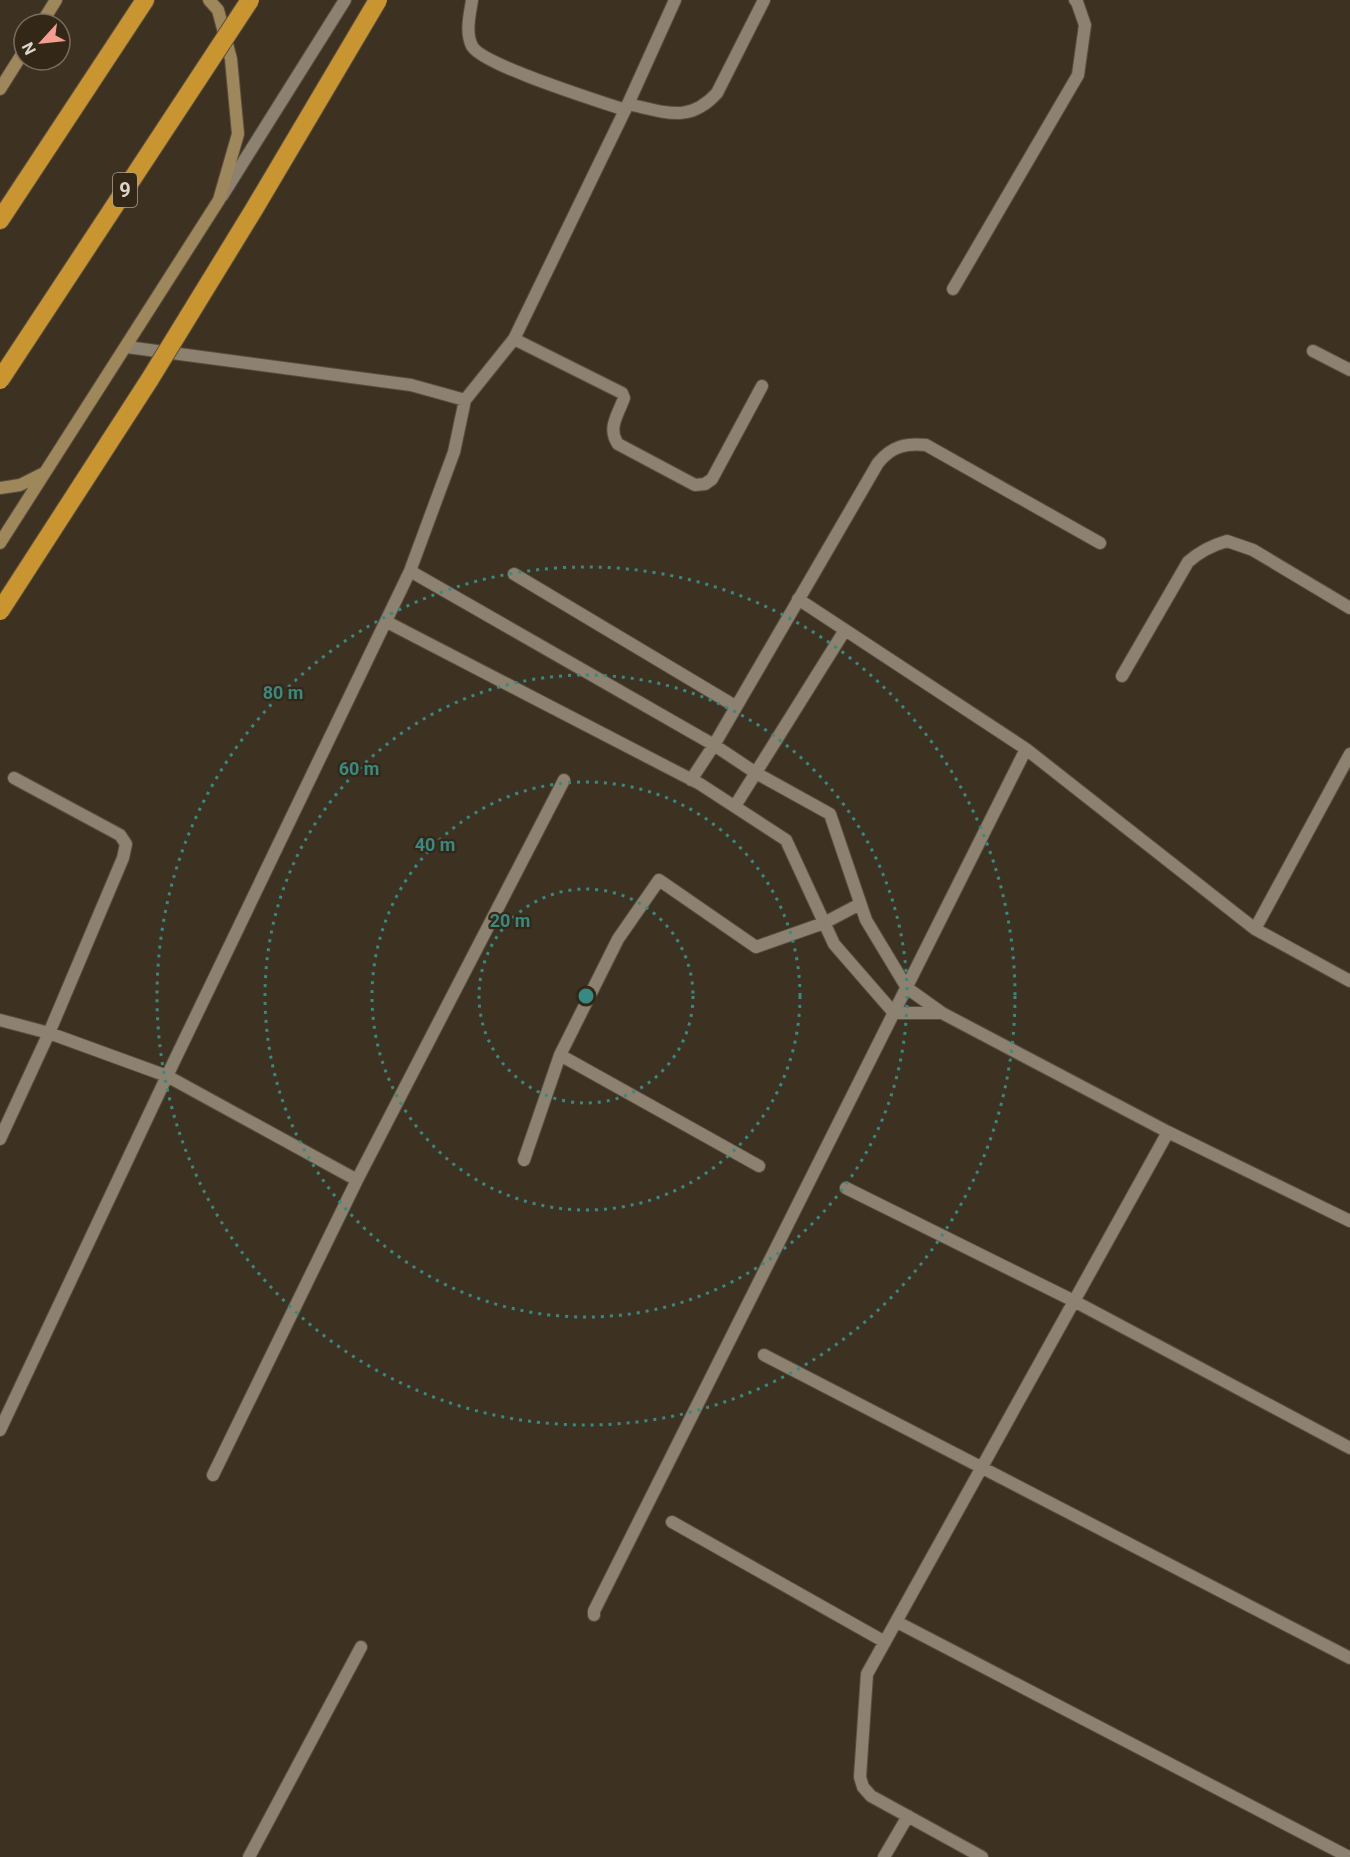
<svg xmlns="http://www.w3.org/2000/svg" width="1350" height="1857" font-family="Roboto,sans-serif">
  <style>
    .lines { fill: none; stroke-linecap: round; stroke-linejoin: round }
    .lane-casing { stroke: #584e40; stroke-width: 14 }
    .street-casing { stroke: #584e40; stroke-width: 14 }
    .secondary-casing { stroke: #584e40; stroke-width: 14 }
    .highway-casing { stroke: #584e40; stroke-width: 20 }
    .lane { stroke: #8d816f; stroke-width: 12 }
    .street { stroke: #8d816f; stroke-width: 12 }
    .secondary { stroke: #9f875c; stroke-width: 12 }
    .highway { stroke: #c99530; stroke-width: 18 }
    .highway-bridge-casing { stroke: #584e40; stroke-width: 20; stroke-linecap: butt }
    .highway-bridge { stroke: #c99530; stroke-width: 18 }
    .ring { fill: none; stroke: #388981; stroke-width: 3; stroke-dasharray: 3 6 }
    .labels { text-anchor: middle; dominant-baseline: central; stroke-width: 4.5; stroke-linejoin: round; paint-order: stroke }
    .shield { fill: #332818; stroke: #a9a195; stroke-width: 1.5 }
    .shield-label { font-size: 20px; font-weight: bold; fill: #dcd5cb }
    .centre { fill: #388981; stroke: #332818; stroke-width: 3 }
    .ring-label { font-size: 18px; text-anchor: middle; font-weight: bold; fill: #388981; stroke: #332818; stroke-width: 4.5; stroke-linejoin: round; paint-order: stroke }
  </style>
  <rect width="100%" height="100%" fill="#3d3222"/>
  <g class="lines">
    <g class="lane-casing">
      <path id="lane" d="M472,0C470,14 465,32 472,46C482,65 599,101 625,110
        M628,104C665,112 689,124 717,93L764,0
        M953,289L1078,75L1085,25L1077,2L1075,0"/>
    </g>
    <g class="street-casing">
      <path id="street" d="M222,196L345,0
        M514,339L622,393L624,398C618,415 607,428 618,444L695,485L705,484L712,479L762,386
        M127,347L411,385L465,400
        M1313,351L1350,370
        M410,571L714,745L756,773L830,814L866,920L907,988L942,1013L1168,1132L1350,1221
        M514,574L735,706
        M798,599L1026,749L1255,929L1350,981
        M387,622L700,784L786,840L834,944L894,1013H942
        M1122,676L1188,562C1199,552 1213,545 1227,541L1253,550L1350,608
        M691,780L714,745L878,463C892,446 906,443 926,445L1100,543
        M735,806L845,630
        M1255,929L1350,754
        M0,1020L49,1033L167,1076L357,1180
        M560,1055L759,1166
        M0,1139L49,1033L123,858L126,844L120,835L14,778
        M524,1160L560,1055L618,939L659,880L756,947L824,923L860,904
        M846,1188L1074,1301L1350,1448
        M764,1355L1350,1658
        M0,1430L167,1076L410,571L454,452L465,400L514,339L628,104L675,0
        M213,1475L357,1180L564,780
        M672,1522L885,1642
        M594,1615V1611L1026,749
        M897,1622L1349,1857
        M249,1857L361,1647
        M884,1857L908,1816
        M982,1857L871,1796L863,1787L860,1777L867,1674L1168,1132"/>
    </g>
    <g class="secondary-casing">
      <path id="secondary" d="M41,24L56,0
        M0,89L24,51
        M0,488L20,485L44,473
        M0,543L219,200L238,134L231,59L218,10L209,0"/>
    </g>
    <g class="highway-casing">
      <path id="highway" d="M0,220L145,0"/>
    </g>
    <use href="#lane" class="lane"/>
    <use href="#street" class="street"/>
    <use href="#secondary" class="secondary"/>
    <use href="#highway" class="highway"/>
    <g class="highway-bridge-casing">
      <path id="highway-bridge" d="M0,380L250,0
        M0,611L150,379L253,211L378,0"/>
    </g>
    <use href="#highway-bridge" class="highway-bridge"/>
  </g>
  <g class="ring">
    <circle cx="586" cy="996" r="107"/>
    <circle cx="586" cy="996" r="214"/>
    <circle cx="586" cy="996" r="321"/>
    <circle cx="586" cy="996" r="429"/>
  </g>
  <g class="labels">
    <rect class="shield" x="113" y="173" width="24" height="34" rx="4.5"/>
    <g class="shield-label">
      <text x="125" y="190">9</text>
    </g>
  </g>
  <circle cx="586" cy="996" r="9" class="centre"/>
  <g class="ring-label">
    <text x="283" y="699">80 m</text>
    <text x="359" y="775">60 m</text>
    <text x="435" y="851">40 m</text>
    <text x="510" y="927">20 m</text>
  </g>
  <g transform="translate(42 42) rotate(243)"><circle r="28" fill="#332818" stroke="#776d60" stroke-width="1.5"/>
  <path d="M0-4.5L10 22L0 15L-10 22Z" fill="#f59d8f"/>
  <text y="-9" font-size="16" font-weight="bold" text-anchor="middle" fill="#dcd5cb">N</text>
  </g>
</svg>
